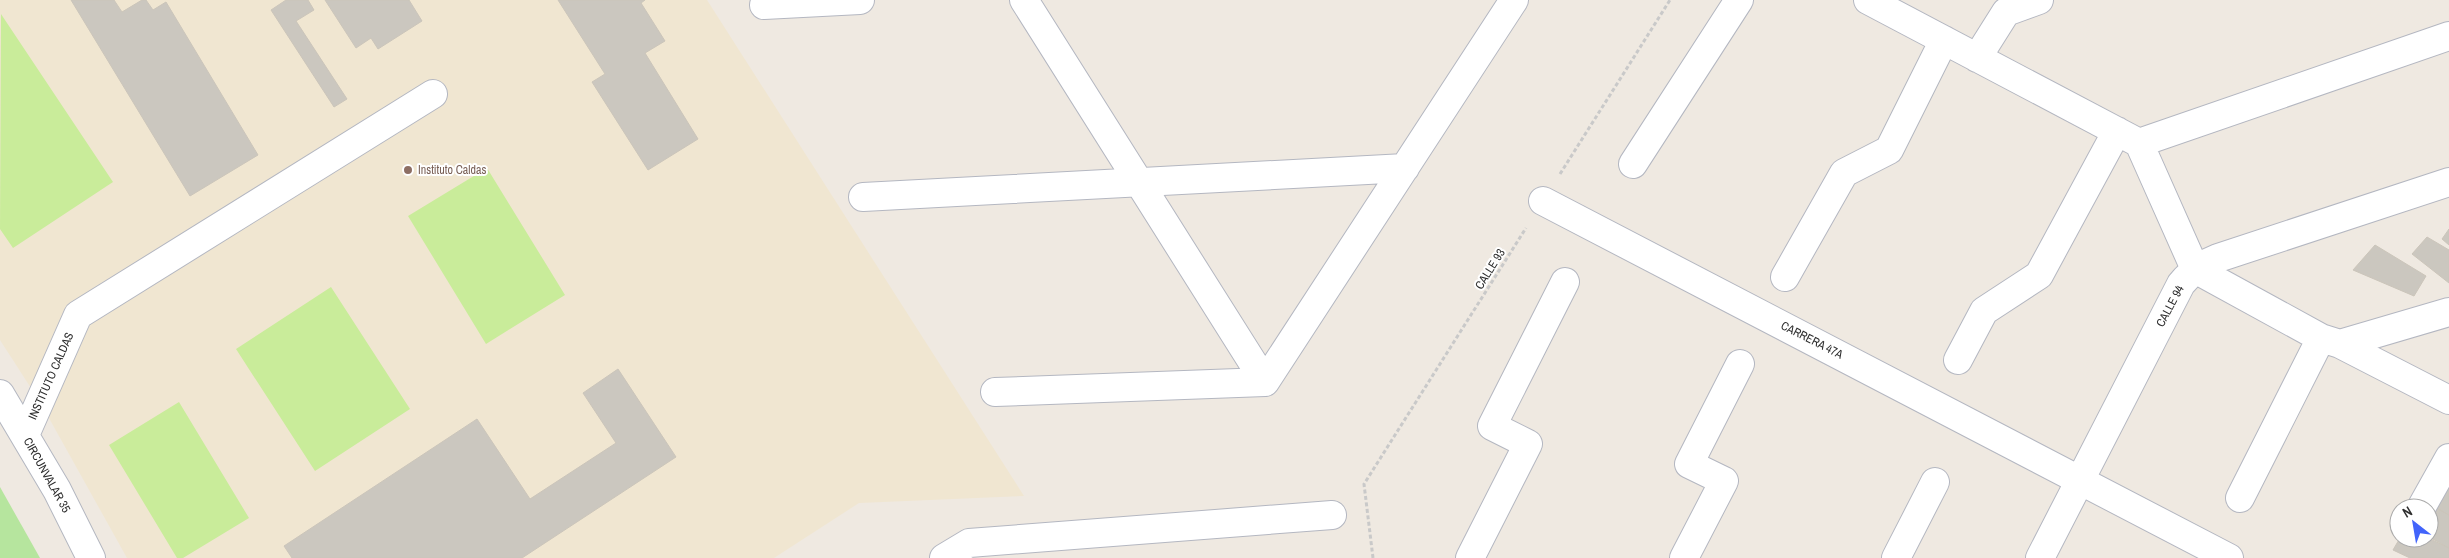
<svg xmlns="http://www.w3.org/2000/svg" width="2449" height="558" font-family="'Archivo Narrow',sans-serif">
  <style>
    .education { fill: #f0e6d1 }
    .green { fill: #b6e59e }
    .pitch { fill: #c9ec9a }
    .building { fill: #cbc7bf; stroke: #cbc5ba }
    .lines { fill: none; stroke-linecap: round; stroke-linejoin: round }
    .minor-casing { stroke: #b4b7c1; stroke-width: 30 }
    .path { stroke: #c9c9c9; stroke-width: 3; stroke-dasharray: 4 2.5; stroke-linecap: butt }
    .minor { stroke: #fff; stroke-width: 28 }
    .education-dot { fill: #8d6e63; stroke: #fff; stroke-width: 2 }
    .labels { text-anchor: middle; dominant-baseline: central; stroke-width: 4; stroke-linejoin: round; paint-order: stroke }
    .education-label { font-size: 12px; fill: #785e54; stroke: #fff; text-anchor: start }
    .street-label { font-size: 12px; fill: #2e2e2e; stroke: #fff }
  </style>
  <rect width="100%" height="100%" fill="#efe9e1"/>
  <path class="education" d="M0,0H707L1024,496L859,503L774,558H127L40,402L0,340Z"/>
  <path class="green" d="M0,487L40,558H0Z"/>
  <path class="pitch" d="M1,14L113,182L13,248L0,229Z
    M487,168L565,295L486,344L408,216Z
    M331,287L410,409L315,471L236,349Z
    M179,402L249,518L183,558H177L109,445Z"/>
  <path class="building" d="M71,0H114L122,12L142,0H146L153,10L166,2L258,155L190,196Z
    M286,0H308L314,10L296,21L347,99L334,107L271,10Z
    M325,0H409L422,21L378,49L371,38L356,48Z
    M558,0H645L641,3L665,41L645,53L698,139L648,170L592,82L605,74Z
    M2449,229V245L2442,239Z
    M2427,237L2449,250V283L2412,254Z
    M2375,245L2426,276L2414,296L2353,270Z
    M618,369L676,457L522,558H292L284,546L477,419L530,499L616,443L583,393Z
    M2449,482V515L2429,504Z
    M2429,504L2449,515V548L2429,537Z
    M2400,538H2428L2449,548V558H2410L2393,550Z"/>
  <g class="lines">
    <g class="minor-casing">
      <path id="minor" d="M1024,0L1265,382
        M1868,0L2139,143L2195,269L2321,338L2340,344L2449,400
        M764,5L860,0
        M1977,58L2006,12L2039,0
        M2139,143L2449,36
        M1633,164L1739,0
        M863,197L1405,168
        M1543,201L2229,558
        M1785,277L1844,173L1889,150L1944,40
        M2340,344L2449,312
        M1958,360L1984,311L2039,275L2117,131
        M1265,382L1514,0
        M995,392L1265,382
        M0,394L57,490L91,558
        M25,435L78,315L433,94
        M2240,498L2321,338
        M2421,508L2449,458
        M944,558L969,543L1332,515
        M1470,558L1528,444L1492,426L1565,282
        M1684,558L1724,481L1689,464L1740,364
        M1896,558L1935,482
        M2040,558L2181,284C2191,271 2203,264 2218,258L2449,182"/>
    </g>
    <path class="path" d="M1560,174L1670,0
      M1373,558L1364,484L1526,228"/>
    <use href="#minor" class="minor"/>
  </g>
  <circle class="education-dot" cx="408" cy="170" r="5"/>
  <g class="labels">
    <g class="education-label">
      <text x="418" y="170">Instituto Caldas</text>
    </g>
    <g class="street-label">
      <text transform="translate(1490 269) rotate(-58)">CALLE 93</text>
      <text transform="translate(2170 306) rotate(-62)">CALLE 94</text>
      <text transform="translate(1812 340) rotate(27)">CARRERA 47A</text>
      <text transform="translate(51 376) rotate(-66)">INSTITUTO CALDAS</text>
      <text transform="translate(47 475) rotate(61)">CIRCUNVALAR 35</text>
    </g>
  </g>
  <g transform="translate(2414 523) rotate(329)"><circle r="24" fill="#ffffff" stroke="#ababab"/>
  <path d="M0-4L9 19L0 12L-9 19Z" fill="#4264fb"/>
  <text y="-8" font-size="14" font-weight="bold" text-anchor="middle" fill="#2e2e2e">N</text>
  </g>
</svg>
